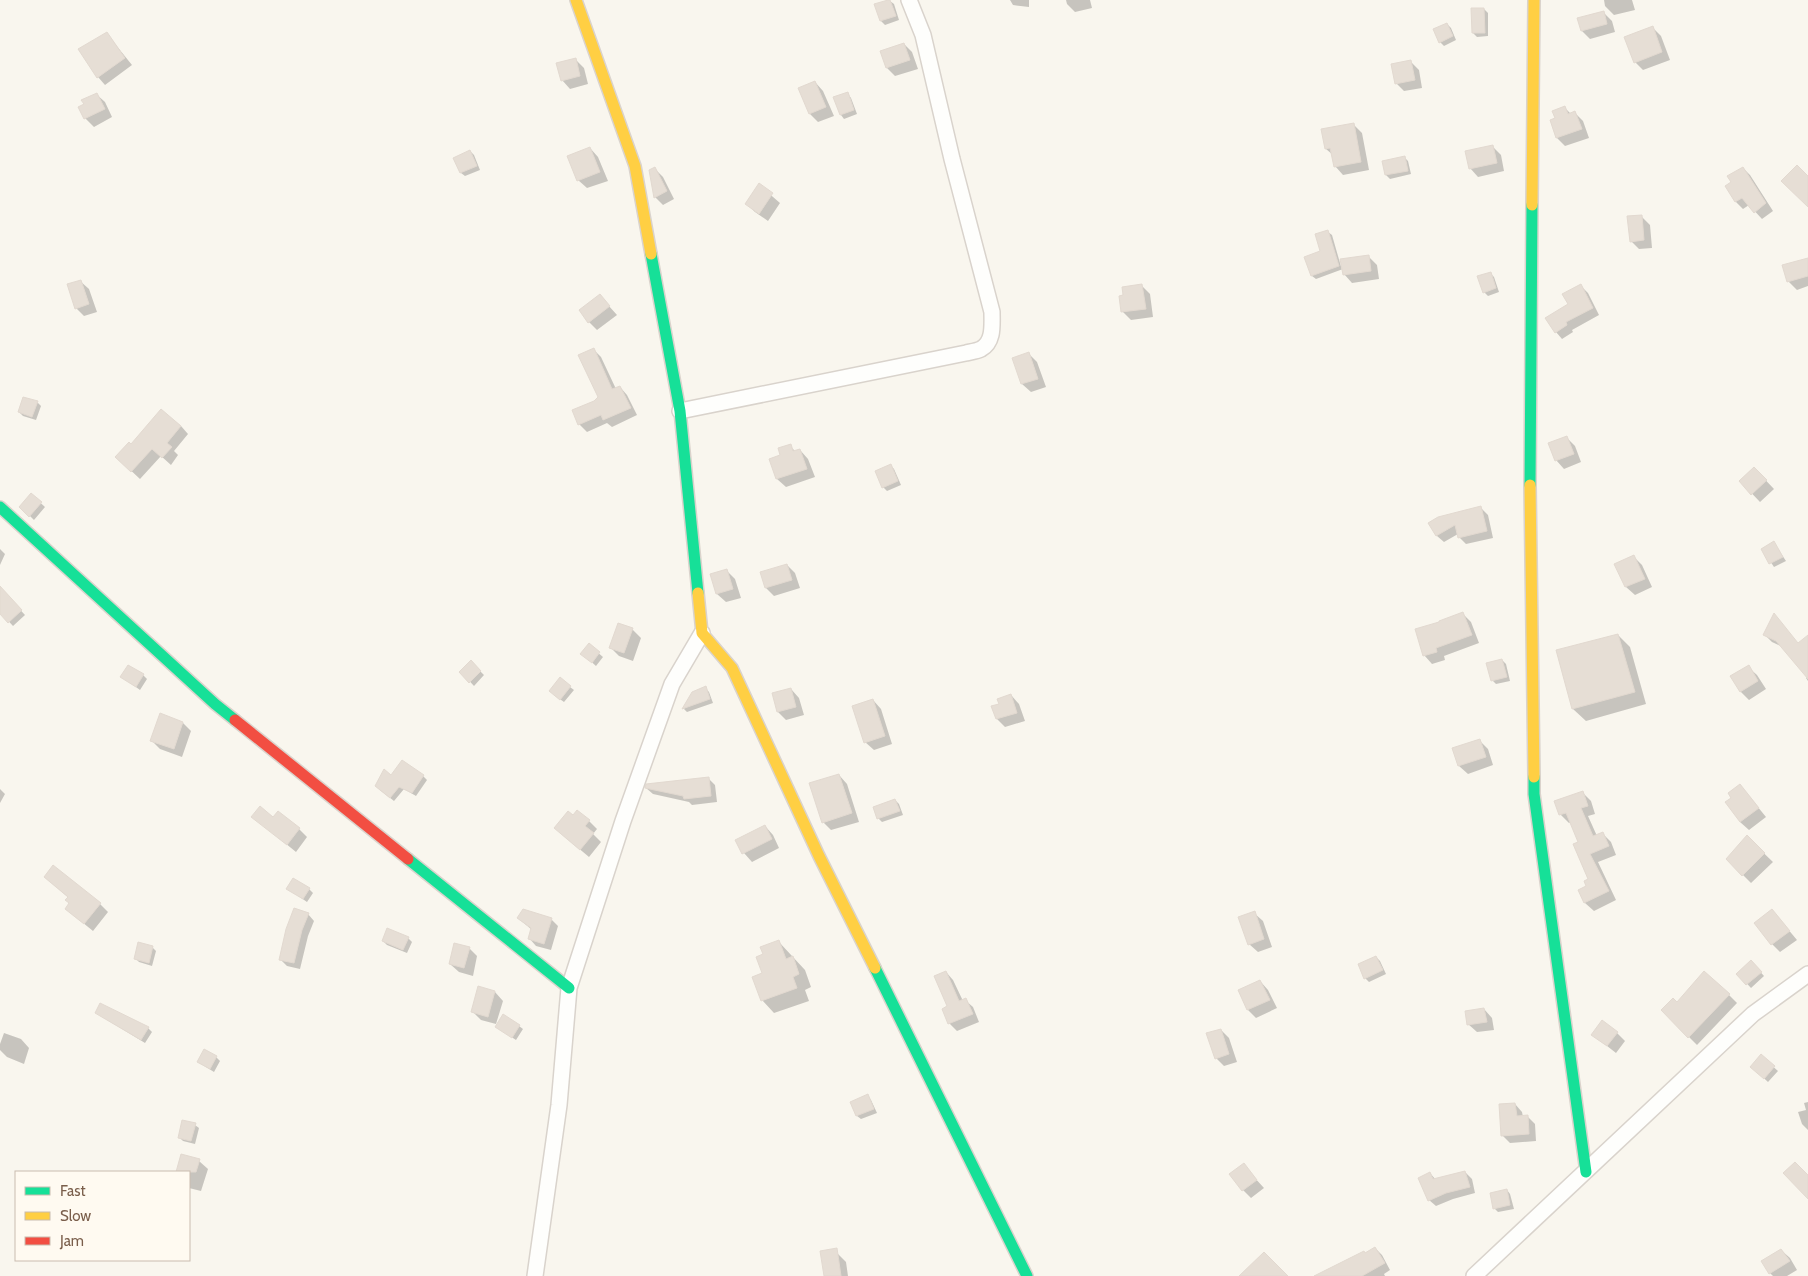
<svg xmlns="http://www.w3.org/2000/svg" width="1808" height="1276" font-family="Cabin,sans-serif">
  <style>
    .shadow { fill: #0003 }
    .building { fill: #e6ded5; stroke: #e2d9d0 }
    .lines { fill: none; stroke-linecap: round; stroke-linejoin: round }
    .street-casing { stroke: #d9d3cc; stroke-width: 18 }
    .fast-casing { stroke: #dad3cc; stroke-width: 14 }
    .slow-casing { stroke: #dad3cc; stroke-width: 14 }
    .jam-casing { stroke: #dad3cc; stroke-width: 14 }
    .street { stroke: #fefefc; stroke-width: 15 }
    .fast { stroke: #16e098; stroke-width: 11 }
    .slow { stroke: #ffcf43; stroke-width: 11 }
    .jam { stroke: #f24e42; stroke-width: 11 }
  </style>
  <rect width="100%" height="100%" fill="#f9f6ee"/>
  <path class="shadow" d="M1010,0H1029V7L1013,5Z
    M1066,0H1090L1092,8L1075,12L1067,4Z
    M1604,0H1632L1635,10L1614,15L1605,6Z
    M890,1L894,4L899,20L885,25L881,21L876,5Z
    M1484,9L1488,13V36L1477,37L1473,33Z
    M1603,12L1612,21L1615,32L1590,39L1582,31Z
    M1447,24L1451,28L1456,40L1444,46L1440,42Z
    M1653,28L1661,36L1670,60L1643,70L1635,62Z
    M107,34L132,65L105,85L98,77L80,50Z
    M904,44L912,52L918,69L895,76L887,68Z
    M575,59L584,68L588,84L570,89L562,80Z
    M1410,61L1419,70L1422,88L1404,91L1396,83Z
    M815,82L823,91L834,116L818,122L810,114L800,89Z
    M96,94L105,102L112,117L94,127L85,118Z
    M848,94L851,98L857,114L844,119L841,115Z
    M1565,108L1571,114L1575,113L1583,121L1589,138L1565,146L1557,138L1556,119Z
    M1353,124L1362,133L1369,170L1343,175L1335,166L1333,155L1326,149Z
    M1493,147L1501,155L1504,171L1478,177L1470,168Z
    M590,148L598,157L608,181L587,188L578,180Z
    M470,151L474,155L480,170L465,176L461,173L455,158Z
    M1405,158L1408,161L1411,174L1390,179L1386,175L1384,162Z
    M1743,168L1750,175L1773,211L1762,219L1749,205L1743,209L1736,202L1727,187L1733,183Z
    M655,169L663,177L674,199L663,205L655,197Z
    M759,185L780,203L768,221L755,212L746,203Z
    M1641,216L1650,225L1652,248L1639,249L1631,241Z
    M1328,232L1332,235L1342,270L1368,256L1377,265L1379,279L1352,283L1344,274L1343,269L1316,279L1312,276L1306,258L1322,252Z
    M1808,259V286L1797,290L1788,281Z
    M1490,273L1494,277L1499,292L1488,296L1484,292Z
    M80,281L89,289L97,312L84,316L76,308Z
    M1142,286L1150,294L1153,317L1131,320L1123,312L1121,297Z
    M1581,286L1588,293L1599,315L1572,330L1573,332L1562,339L1556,332L1569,304Z
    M600,296L617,315L597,330L589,322Z
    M593,349L601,357L616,389L620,387L627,395L637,415L612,427L607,423L587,432L579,424L595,402L599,398Z
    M1029,354L1037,362L1046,387L1031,392L1022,384L1014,359Z
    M37,402L41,406L36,420L23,416L19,412Z
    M181,426L188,434L174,451L178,455L171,465L161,456L140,479L125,465L132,446Z
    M1567,438L1575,446L1581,462L1564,469L1556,460Z
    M790,446L796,452L800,450L808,459L815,477L786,487L777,479L771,460L782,456Z
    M890,465L894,469L901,485L887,491L883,487Z
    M1754,468L1774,489L1760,502L1740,481Z
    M32,495L45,507L34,520L21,507Z
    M1481,508L1488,515L1493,538L1466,544L1459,537L1458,534L1444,542L1437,536L1429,523Z
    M1774,543L1786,561L1774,567L1762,549Z
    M0,549L5,554L0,565Z
    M1633,556L1642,565L1652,587L1635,595L1626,587L1616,564Z
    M787,565L795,573L800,588L774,596L766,588Z
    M727,571L735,579L741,598L726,602L717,594L712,575Z
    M11,600L25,615L13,626L0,612V610Z
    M1462,613L1471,622L1479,643L1444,656L1445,660L1432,664L1424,655Z
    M632,629L641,638L633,661L619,656L611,648Z
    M1618,635L1630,647L1646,704L1586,721L1573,709L1558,651Z
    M1765,635L1799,644L1808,640V681L1806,678L1807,677L1783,647L1772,642Z
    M589,645L603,657L596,666L586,657Z
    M1502,660L1506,664L1510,681L1496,684L1492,680Z
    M471,662L484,675L474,686L461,672Z
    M1748,667L1757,675L1766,689L1749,700L1740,691Z
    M143,675L147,679L140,690L122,677Z
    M570,687L574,690L564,702L554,695Z
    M705,688L709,692L713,703L687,712L684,709L693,693Z
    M791,689L799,698L804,715L786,720L778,712Z
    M1011,695L1019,704L1025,721L1005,727L997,719L1000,704Z
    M873,700L881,709L892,744L874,750L865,742Z
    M161,715L183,723L191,731L182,757L160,749L152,741Z
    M1479,740L1488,749L1493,765L1468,774L1459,766Z
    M839,775L847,784L859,822L831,830L823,822Z
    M392,776H423L427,780L416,796L404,789L394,801L380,790Z
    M708,778L715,785L717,802L692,805L689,802L653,794L646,788Z
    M1740,785L1766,817L1749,830L1740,822L1733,798Z
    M0,789L5,794L0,803Z
    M1583,793L1591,801L1595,814L1588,816L1597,836L1603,834L1611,842L1616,855L1598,862L1616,900L1594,911L1585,903L1579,891L1587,887L1590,880L1579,843L1571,822L1569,823L1560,814Z
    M895,800L899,804L903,815L882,822L878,818Z
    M253,817L273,818L299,829L307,837L296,852Z
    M589,821L597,829L593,834L601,842L589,857L564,836Z
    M765,826L773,835L779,848L752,862L744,853Z
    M1747,837L1773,862L1751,883L1727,859Z
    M45,877L100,904L108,912L93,931L66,909L70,904L69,898Z
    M288,889H309L313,893L307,902Z
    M1772,910L1797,940L1780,952L1772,944Z
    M1254,913L1263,921L1272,947L1258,952L1249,944Z
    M308,914L314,921L308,936L300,969L287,966L280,959Z
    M518,918L551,919L558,926L551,950L536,946L529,938L532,930Z
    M408,938L412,942L407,953L387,945L383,941Z
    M779,942L805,970L811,987L805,990L809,1001L774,1013L762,1000L764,955Z
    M152,947L156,951L152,966L139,962L135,958Z
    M469,948L477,956L473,976L459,972L450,964Z
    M1376,957L1380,961L1386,974L1369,982L1365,978Z
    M1755,966L1764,976L1751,988L1738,974Z
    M946,972L953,980L963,1001L965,1000L973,1007L979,1022L957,1031L950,1024L944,1009L949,1007Z
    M1260,981L1268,990L1277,1008L1256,1018L1248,1010L1239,991Z
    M495,992L503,1001L496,1024L481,1020L473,1012Z
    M1729,995L1737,1003L1697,1045L1662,1010L1677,1004Z
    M1484,1009L1492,1018L1494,1030L1477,1032L1468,1024Z
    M101,1016L148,1028L152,1032L145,1043Z
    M519,1026L523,1029L516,1040L496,1027Z
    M1221,1030L1229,1038L1237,1062L1224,1066L1216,1058Z
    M4,1033L21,1039L29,1048L24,1064L7,1057L0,1050V1044Z
    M1617,1033L1625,1041L1616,1053L1593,1035Z
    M1761,1056L1778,1071L1768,1082L1752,1067Z
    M216,1057L220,1061L214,1072L198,1062Z
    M868,1096L871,1100L877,1113L861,1119L857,1116L852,1102Z
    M1808,1102V1130L1802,1124L1798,1112L1806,1110L1804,1103Z
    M1515,1104L1522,1112L1523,1117L1527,1116L1535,1124L1536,1141L1510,1143L1502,1135Z
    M195,1125L199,1128L195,1144L183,1141L179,1137Z
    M181,1155L199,1161L208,1169L201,1191L189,1188V1172H177Z
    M1243,1165L1264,1188L1251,1198L1243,1190Z
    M1465,1172L1472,1179L1475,1193L1453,1199L1436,1206L1429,1200L1430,1173L1436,1180Z
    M1507,1190L1510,1194L1514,1209L1498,1212L1494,1208Z
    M1375,1248L1382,1255L1390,1270L1384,1274L1385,1276H1326Z
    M1781,1250L1790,1258L1797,1270L1787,1276H1773L1770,1273Z
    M838,1254L846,1262L848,1276H825Z"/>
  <path class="building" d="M888,0H890L896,16L880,21L874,4Z
    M1471,8H1484L1485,33H1472Z
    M1604,11L1607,24L1581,31L1577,18Z
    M1447,23L1453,36L1439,43L1433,29Z
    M1653,26L1662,52L1634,63L1624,37Z
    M107,32L125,58L97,78L78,49Z
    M904,43L910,60L886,68L880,51Z
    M576,58L580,76L561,81L556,63Z
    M1411,60L1415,80L1395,84L1391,64Z
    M815,81L826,107L809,114L798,88Z
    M848,92L854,110L840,115L833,97Z
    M97,93L105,109L84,119L78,107L84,104L81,100Z
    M1565,106L1568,114L1575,111L1582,129L1556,138L1550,120L1555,118L1552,111Z
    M1354,123L1361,162L1334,167L1330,148L1325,149L1321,129Z
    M1493,145L1497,163L1469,169L1465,151Z
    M590,147L600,172L577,181L567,156Z
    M470,150L477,166L460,173L453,158Z
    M1405,156L1408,171L1385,175L1382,161Z
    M1797,165L1808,176V207L1781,181Z
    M655,167L667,191L654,198L649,170Z
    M1743,167L1766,203L1754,213L1742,198L1735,202L1725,186L1731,182L1727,176Z
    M759,183L773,193L759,214L745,204Z
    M1642,215L1644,240L1630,242L1627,216Z
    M1328,230L1339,266L1311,276L1304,257L1320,251L1315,234Z
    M1369,255L1371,271L1343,275L1340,259Z
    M1808,258V276L1787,282L1782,265Z
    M1491,272L1496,288L1483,293L1477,276Z
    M81,280L89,304L75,309L67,284Z
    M1142,284L1146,309L1121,312L1119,296L1123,295L1122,287Z
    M1581,284L1593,308L1566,322L1567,325L1555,333L1545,318L1568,304L1562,294Z
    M600,294L610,306L588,323L579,310Z
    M594,348L612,389L620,386L631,408L603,420L601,415L578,425L572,410L594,401L598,397L578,355Z
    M1029,352L1038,379L1021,384L1012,358Z
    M23,397L38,401L32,417L18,412Z
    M161,409L181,426L167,443L172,447L162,458L152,449L131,472L115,457L129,442L131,444Z
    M1567,436L1574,454L1555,461L1548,443Z
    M791,444L793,451L800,449L807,469L776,479L769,459L780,455L778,448Z
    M891,464L898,481L882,488L875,471Z
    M1754,467L1767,480L1751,495L1739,481Z
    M31,493L42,502L29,517L19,507Z
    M1481,506L1487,531L1458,538L1455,525L1436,536L1428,523L1438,517Z
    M1774,541L1783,557L1769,564L1761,549Z
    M1634,555L1645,579L1625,587L1614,564Z
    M787,564L792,580L765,588L760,572Z
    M727,569L733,589L716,594L710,574Z
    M0,586L22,610L8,623L0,614Z
    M1463,612L1472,635L1436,648L1437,652L1423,656L1415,629L1439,622V621Z
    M1774,613L1798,643L1808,635V679L1776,641L1763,635Z
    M618,623L633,628L624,653L609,648Z
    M1618,634L1635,692L1572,709L1556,650Z
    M589,643L600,652L592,663L580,654Z
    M1502,659L1507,677L1491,681L1486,663Z
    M471,660L481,671L469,683L459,672Z
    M128,665L144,674L136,687L120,677Z
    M1749,665L1758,681L1740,692L1730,676Z
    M560,677L571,686L560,700L549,691Z
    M706,686L710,699L682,709L692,692Z
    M791,688L796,707L777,712L772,693Z
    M1011,694L1017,713L996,719L991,706L999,704L997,699Z
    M873,699L885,736L864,743L852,706Z
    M160,713L183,722L174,749L150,741Z
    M1480,739L1486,757L1458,766L1452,748Z
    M402,760L424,775L412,793L399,787L390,798L375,786L384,769L391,775Z
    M839,774L852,813L822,823L809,783Z
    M709,777L711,796L684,799L683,796L645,788L646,784Z
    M1740,784L1759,808L1740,822L1725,802L1731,798L1728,793Z
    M1583,791L1588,806L1581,808L1593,836L1603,832L1609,846L1590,854L1609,891L1584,903L1578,890L1586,886L1584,881L1588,879L1573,844L1578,842L1566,813L1559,815L1554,801Z
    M895,799L900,811L877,819L873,807Z
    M260,806L273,817L278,811L300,828L287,845L251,817Z
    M577,810L590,820L585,826L594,833L580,850L554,828L568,811L573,815Z
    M765,825L772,839L742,854L735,840Z
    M1747,835L1765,853L1742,876L1726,859Z
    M53,865L101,903L84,924L65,909L69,903L65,900L68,897L44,877Z
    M293,878L310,888L303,899L286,889Z
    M294,908L309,913L302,930L294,963L279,960L286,929Z
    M523,909L552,918L544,944L528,939L531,928L517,918Z
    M1772,909L1790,931L1771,945L1754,923Z
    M1255,911L1264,939L1248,945L1238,917Z
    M387,928L409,937L403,950L382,941Z
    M779,940L786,959L793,956L799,974L793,977L797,988L761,1001L752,977L762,973L756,957L763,954L760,947Z
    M138,942L153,946L149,963L134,959Z
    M454,943L470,947L464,968L449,964Z
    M1376,956L1383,970L1364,979L1358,964Z
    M1751,960L1762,972L1746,985L1736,974Z
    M946,971L959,1001L966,998L973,1014L948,1024L942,1009L947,1006L934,976Z
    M1704,971L1730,994L1688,1038L1661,1010L1673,998L1677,1002Z
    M1260,980L1270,1000L1247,1010L1238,990Z
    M478,986L495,991L488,1017L471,1012Z
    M100,1003L149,1027L141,1040L95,1013Z
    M1484,1008L1487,1022L1467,1025L1465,1011Z
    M503,1014L520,1025L512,1038L495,1027Z
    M1602,1020L1618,1032L1607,1046L1591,1035Z
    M1221,1029L1229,1054L1215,1059L1206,1033Z
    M204,1049L217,1056L210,1069L197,1062Z
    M1761,1054L1775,1066L1764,1079L1750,1067Z
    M868,1094L874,1109L856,1116L850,1102Z
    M1515,1103L1517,1116L1528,1115L1529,1134L1501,1136L1499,1104Z
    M182,1120L196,1123L191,1141L178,1138Z
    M181,1154L200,1159L196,1172H176Z
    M1795,1162L1808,1175V1199L1783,1173Z
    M1244,1163L1257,1180L1242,1191L1229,1174Z
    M1465,1171L1470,1187L1446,1193L1428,1201L1418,1178L1430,1172L1433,1179Z
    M1507,1189L1510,1205L1493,1209L1490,1193Z
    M1375,1247L1385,1263L1362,1276H1314L1364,1251L1365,1253Z
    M837,1248L841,1276H824L820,1251Z
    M1781,1249L1790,1261L1769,1274L1761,1261Z
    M1264,1252L1288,1276H1239Z"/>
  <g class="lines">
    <g class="street-casing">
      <path id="street" d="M680,411L966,353C970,352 977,351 981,349C994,342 992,325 992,312L952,159L923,35L909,0
        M535,1276L559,1105L569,988L623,821L672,684L702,633
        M1474,1276L1753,1014L1808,974"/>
    </g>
    <g class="fast-casing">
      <path id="fast" d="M651,254L680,411L698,593
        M1530,485L1532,205
        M0,507L215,704L235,720
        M1534,777V794L1586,1172
        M408,859L569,988
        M875,968L1027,1276"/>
    </g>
    <g class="slow-casing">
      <path id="slow" d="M576,0L635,166L651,254
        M1532,205L1534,0
        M1530,485L1534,777
        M698,593L702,633L732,668L819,856L875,968"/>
    </g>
    <g class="jam-casing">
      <path id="jam" d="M235,720L408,859"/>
    </g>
    <use href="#street" class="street"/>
    <use href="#fast" class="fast"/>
    <use href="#slow" class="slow"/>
    <use href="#jam" class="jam"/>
  </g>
  <rect x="15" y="1171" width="175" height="90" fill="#fffaf1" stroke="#cabcaf"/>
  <rect x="25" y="1187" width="25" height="8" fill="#16e098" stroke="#cabcaf"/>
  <text x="60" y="1196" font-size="15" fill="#7a5e4b">Fast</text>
  <rect x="25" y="1212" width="25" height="8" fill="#ffcf43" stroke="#cabcaf"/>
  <text x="60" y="1221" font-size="15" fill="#7a5e4b">Slow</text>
  <rect x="25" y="1237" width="25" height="8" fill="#f24e42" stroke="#cabcaf"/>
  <text x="60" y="1246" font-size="15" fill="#7a5e4b">Jam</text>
</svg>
